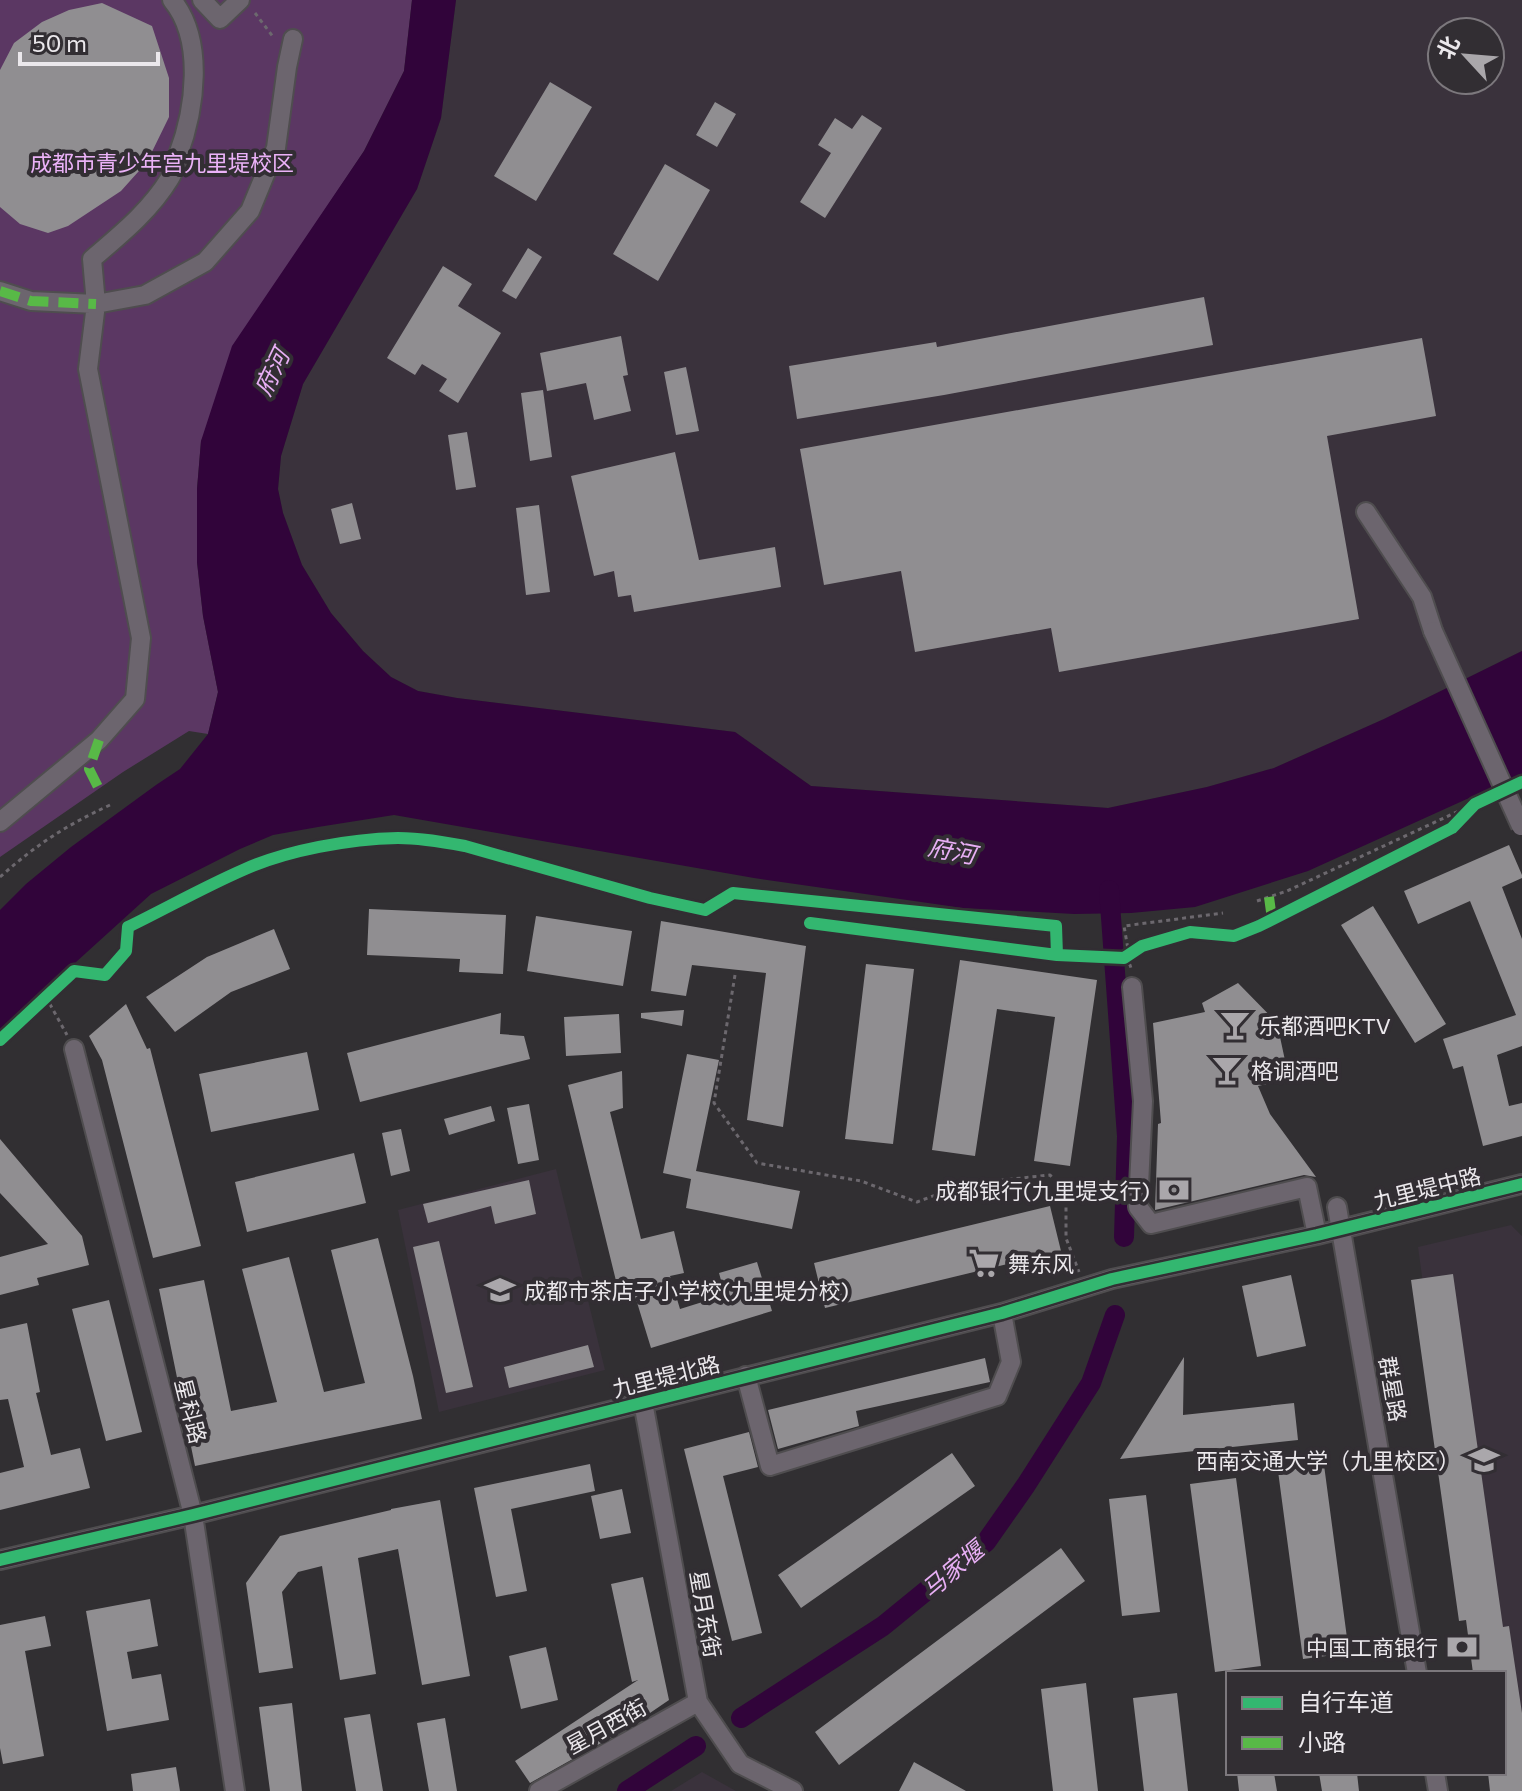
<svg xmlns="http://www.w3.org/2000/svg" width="1522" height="1791" font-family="Commissioner,'Noto Sans SC',sans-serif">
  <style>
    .built { fill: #3a323c; fill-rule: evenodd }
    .green { fill: #5b3763 }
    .water { fill: #31043a }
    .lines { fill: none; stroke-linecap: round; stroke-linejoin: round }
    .canal { stroke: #31043a; stroke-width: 20 }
    .building { fill: #908e91 }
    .minor-casing { stroke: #4f4d4f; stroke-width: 22 }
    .path { stroke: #6c686e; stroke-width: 3; stroke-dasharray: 4 4; stroke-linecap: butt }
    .minor { stroke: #6c656e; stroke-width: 18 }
    .minor-bridge-casing { stroke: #4f4d4f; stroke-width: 22; stroke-linecap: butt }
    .minor-bridge { stroke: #6c656e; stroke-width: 18 }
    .quiet { stroke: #58b947; stroke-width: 10; stroke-dasharray: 20 10; stroke-linecap: butt }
    .cycleway-casing { stroke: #322e33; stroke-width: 17 }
    .cycleway { stroke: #33b770; stroke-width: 12 }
    .labels { text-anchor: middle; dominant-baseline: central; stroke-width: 8; stroke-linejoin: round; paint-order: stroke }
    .park-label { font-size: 22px; fill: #ebb2f8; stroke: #322e33 }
    .poi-label { font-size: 22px; fill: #ebe8ec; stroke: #322e33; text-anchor: start }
    .street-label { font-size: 22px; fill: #ebe8ec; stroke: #322e33 }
    .water-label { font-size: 24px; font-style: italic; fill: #e8aff5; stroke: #322e33 }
  </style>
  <rect width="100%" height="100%" fill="#312f32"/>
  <path class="built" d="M456,0H1522V651L1384,719L1274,768L1207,787L1108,808L811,786L735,732L457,698L418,691L391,677L363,651L331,613L302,565L283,513L278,489L281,456L303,384L417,189L441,118ZM1442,32H1490V80H1442Z
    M556,1169L605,1370L439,1412L398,1210Z
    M1511,1225L1522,1236V1791L1504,1773V1673H1476L1418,1247Z
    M702,1772L736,1791H671Z"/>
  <path class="green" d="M0,0H412L404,71L364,151L298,250L201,441L197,489V562L203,616L218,692L208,734L189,731L123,772L0,857Z"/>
  <path class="water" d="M412,0H456L441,118L417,189L303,384L281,456L278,489L283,513L302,565L331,613L363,651L391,677L418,691L457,698L735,732L811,786L1108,808L1207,787L1274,768L1384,719L1522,651V774L1308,871L1195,907L1131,913L1074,914L963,908L754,878L394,815L318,827L273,835L240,849L151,894L0,1031V910L26,884L71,847L156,785L180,769L208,734L218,692L203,616L197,562V489L201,441L232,346L364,151L404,71Z"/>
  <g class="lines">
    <path class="canal" d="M1109,890L1127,1136L1124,1237
      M741,1718L883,1626L986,1542L1026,1485L1091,1383L1115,1315
      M627,1791L696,1746"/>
  </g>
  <path class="building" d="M102,3L152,26L169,78V117L147,162L121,191L68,226L48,233L20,224L0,207V70L14,43L42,22L69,10Z
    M550,82L592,107L536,201L494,176Z
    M715,102L736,114L717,147L696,135Z
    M862,115L882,128L825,218L800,202L831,153L818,145L835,118L852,129Z
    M665,164L710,190L658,281L613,254Z
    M528,248L542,257L516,299L502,291Z
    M443,266L472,284L458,306L501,333L458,403L439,391L447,379L422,364L415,375L387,358Z
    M1204,297L1213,345L944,395L797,419L789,366L936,342L937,347Z
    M621,336L628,375L623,376L631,411L594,420L586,383L547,391L540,353Z
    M1422,338L1436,416L1327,436L1359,619L1059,672L1051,628L915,652L901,571L824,585L800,449Z
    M686,367L699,431L676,435L664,372Z
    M543,390L552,457L530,461L521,393Z
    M467,432L476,487L456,490L448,435Z
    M675,452L699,560L775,547L781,587L634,612L631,595L618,597L614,571L594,576L571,476Z
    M352,503L361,539L340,544L331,509Z
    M539,505L550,592L526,595L516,508Z
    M1509,845L1522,875V878L1502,887L1522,939V1046L1497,1055L1509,1106L1522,1103V1136L1483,1146L1463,1066L1453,1069L1443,1039L1516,1015L1470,901L1418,924L1404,891Z
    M1373,906L1446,1024L1415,1043L1341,925Z
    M369,909L506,915L503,974L459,972L460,959L367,955Z
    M536,916L632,931L623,986L527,971Z
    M661,921L806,946L783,1127L747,1120L766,973L692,965L686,996L651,991Z
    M274,929L290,969L231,992L175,1032L146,997L207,957Z
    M960,960L1097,980L1070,1166L1034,1161L1055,1017L997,1009L975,1156L932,1150Z
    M866,964L914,969L893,1144L845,1139Z
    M1238,983L1277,1023L1289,1079L1258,1086L1270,1114L1316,1177L1304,1175L1155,1210L1158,1124L1161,1123L1153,1023L1205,1012L1202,1003Z
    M126,1004L147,1049L150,1048L201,1246L153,1258L102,1060L89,1036Z
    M684,1010L682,1026L641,1018V1013Z
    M501,1013L500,1034L524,1036L530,1059L360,1102L347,1053Z
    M619,1014L621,1053L566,1056L564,1017Z
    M307,1052L319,1110L211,1132L199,1074Z
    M687,1054L719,1060L696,1171L800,1191L792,1229L686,1208L691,1179L663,1173Z
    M622,1071L623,1108L610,1112L641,1239L674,1231L684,1273L670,1276L680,1309L725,1295L719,1273L757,1262L772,1311L651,1348L632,1286L618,1289L568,1085Z
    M529,1104L539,1160L518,1164L507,1108Z
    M491,1106L495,1121L449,1135L444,1119Z
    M401,1129L410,1171L391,1176L382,1133Z
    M0,1139L82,1236L89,1265L37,1278L39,1285L0,1295V1257L48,1244L0,1193Z
    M354,1153L366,1203L247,1232L235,1182Z
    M529,1180L536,1214L495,1224L491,1206L428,1223L423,1204Z
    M1050,1206L1061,1251L825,1308L814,1263Z
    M378,1238L413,1376L422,1419L195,1466L159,1289L204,1280L231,1411L277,1402L242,1269L289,1257L324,1392L365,1383L331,1250Z
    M439,1241L473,1387L446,1393L413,1247Z
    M1453,1274L1503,1627L1509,1626L1522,1713V1791H1490L1488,1773H1504V1673H1473L1466,1620L1459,1621L1411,1280Z
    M1291,1275L1306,1346L1257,1357L1242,1286Z
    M109,1300L142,1432L106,1441L72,1309Z
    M27,1323L40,1392L36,1393L51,1455L80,1448L90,1488L0,1510V1473L24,1467L8,1399L0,1400V1329Z
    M588,1345L594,1367L509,1388L504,1367Z
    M1184,1357L1183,1415L1294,1403L1298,1440L1120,1459Z
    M985,1358L990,1382L856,1411L859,1426L778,1449L768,1410Z
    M749,1432L758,1467L723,1476L762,1633L732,1641L684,1449Z
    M952,1453L975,1486L801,1608L778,1575Z
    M590,1464L595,1491L511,1509L527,1591L496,1597L474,1488Z
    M1324,1465L1349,1653L1303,1659L1278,1471Z
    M1236,1478L1261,1666L1215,1672L1190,1484Z
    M622,1489L631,1533L600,1539L591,1496Z
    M1146,1495L1160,1612L1122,1616L1109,1499Z
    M440,1500L470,1676L422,1685L398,1549L358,1558L376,1674L340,1680L322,1566L298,1572L282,1592L293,1668L259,1673L246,1583L280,1536L391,1510V1509Z
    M1061,1548L1085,1581L839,1765L815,1732Z
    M643,1577L669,1700L628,1728L530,1783L515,1761L638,1680L632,1682L611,1584Z
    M150,1599L158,1646L127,1652L132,1679L161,1674L169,1720L107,1731L86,1611Z
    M45,1616L51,1646L25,1651L44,1756L3,1764L0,1748V1625Z
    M546,1647L558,1700L521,1709L509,1656Z
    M1086,1683L1098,1791H1053L1041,1689Z
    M1177,1693L1188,1791H1144L1133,1698Z
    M292,1703L302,1791H270L259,1707Z
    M370,1714L383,1791H356L344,1718Z
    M445,1718L457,1791H429L417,1723Z
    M914,1762L966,1791H899Z
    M176,1767L180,1791H133L131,1774Z
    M1237,1773H1274L1277,1791H1239Z
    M1319,1773H1357L1359,1791H1322Z"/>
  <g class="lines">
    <g class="minor-casing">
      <path id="minor" d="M202,0L220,19L240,0
        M0,291L31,301L96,304L145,295L205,262L250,211L276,148L287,67L293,39
        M1366,512L1422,597L1433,631
        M0,822L99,740L135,699L141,638L88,369L96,304L92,259C120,235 150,211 170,178C174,172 176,163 178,155C195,110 205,40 172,0
        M1132,987L1143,1101L1138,1207L1151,1224L1307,1187L1317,1235
        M74,1049L193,1515L235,1791
        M1337,1207L1417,1673
        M746,1376L770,1466L997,1396L1011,1362L1002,1313
        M643,1402L698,1702L740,1764L793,1791
        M0,1560L193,1515L1002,1313L1112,1279L1317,1235L1522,1184
        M1435,1773L1438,1791
        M539,1791L698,1702"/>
    </g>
    <path class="path" d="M255,13L274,38
      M0,877C37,844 65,826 110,805
      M1257,901L1287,891L1489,797
      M1129,955L1124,926L1223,913
      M1124,958L1130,965L1131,968
      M735,975L714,1103L757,1163L861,1181L917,1202L965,1184L1050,1175L1066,1194V1238L1079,1272
      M46,997L67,1035
      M0,1040L74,971L105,975L126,951L128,927C167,908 204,887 243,870C287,850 350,839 398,838C421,838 443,842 465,846L650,898L705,910L733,893L1056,926L1057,955"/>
    <use href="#minor" class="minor"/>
    <g class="minor-bridge-casing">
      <path id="minor-bridge" d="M1433,631L1521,826"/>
    </g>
    <use href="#minor-bridge" class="minor-bridge"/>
    <path class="quiet" d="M0,291L31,301L96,304
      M99,740L89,769L100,791
      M1269,897L1272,919"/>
    <g class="cycleway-casing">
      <path id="cycleway" d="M810,923L1057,955L1124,958L1142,946L1190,932L1234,936L1259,926L1452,828L1475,804L1522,782
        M0,1040L74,971L105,975L126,951L128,927C167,908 204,887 243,870C287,850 350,839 398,838C421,838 443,842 465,846L650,898L705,910L733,893L1056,926L1057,955
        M0,1560L193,1515L1002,1313L1112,1279L1317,1235L1522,1184"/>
    </g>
    <use href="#cycleway" class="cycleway"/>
  </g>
  <defs>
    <g id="bar-bare" transform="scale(2.4)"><path d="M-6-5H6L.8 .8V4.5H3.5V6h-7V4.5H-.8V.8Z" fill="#aaa7ab" stroke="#322e33" stroke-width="2.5" paint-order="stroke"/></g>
    <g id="bank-bare" transform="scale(2.4)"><path d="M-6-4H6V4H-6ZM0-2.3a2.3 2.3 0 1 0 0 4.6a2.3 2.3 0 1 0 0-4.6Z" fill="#aaa7ab" stroke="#322e33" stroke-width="2.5" paint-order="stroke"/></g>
    <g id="supermarket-bare" transform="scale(2.4)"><path d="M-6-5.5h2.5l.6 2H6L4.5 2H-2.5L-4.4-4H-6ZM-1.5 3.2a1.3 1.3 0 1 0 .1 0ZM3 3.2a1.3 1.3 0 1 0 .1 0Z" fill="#aaa7ab" stroke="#322e33" stroke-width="2.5" paint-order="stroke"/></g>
    <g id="school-bare" transform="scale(2.4)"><path d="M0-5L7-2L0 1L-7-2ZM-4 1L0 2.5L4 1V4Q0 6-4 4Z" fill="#aaa7ab" stroke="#322e33" stroke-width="2.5" paint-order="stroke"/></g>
    <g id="university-bare" transform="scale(2.4)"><path d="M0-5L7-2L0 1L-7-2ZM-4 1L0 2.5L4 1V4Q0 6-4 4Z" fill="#aaa7ab" stroke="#322e33" stroke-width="2.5" paint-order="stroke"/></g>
  </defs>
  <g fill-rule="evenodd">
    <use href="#bar-bare" x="1235" y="1025"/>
    <use href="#bar-bare" x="1227" y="1070"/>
    <use href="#bank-bare" x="1174" y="1190"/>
    <use href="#supermarket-bare" x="984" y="1263"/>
    <use href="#school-bare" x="500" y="1290"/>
    <use href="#university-bare" x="1484" y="1460"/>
    <use href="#bank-bare" x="1462" y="1647"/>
  </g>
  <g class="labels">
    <g class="park-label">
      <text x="162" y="162">成都市青少年宫九里堤校区</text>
    </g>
    <g class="poi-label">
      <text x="1259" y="1025">乐都酒吧KTV</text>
      <text x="1251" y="1070">格调酒吧</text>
      <text x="1150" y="1190" text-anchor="end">成都银行(九里堤支行)</text>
      <text x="1008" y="1263">舞东风</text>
      <text x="524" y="1290">成都市茶店子小学校(九里堤分校)</text>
      <text x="1460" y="1460" text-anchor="end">西南交通大学（九里校区）</text>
      <text x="1438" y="1647" text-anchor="end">中国工商银行</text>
    </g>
    <g class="street-label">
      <text transform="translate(1427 1188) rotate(-14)">九里堤中路</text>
      <text transform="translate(666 1376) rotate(-14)">九里堤北路</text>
      <text transform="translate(1393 1389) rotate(80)">群星路</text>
      <text transform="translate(191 1411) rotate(76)">星科路</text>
      <text transform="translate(706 1614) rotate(80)">星月东街</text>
      <text transform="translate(606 1726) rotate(-29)">星月西街</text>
    </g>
    <g class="water-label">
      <text transform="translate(271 372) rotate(-64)">府河</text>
      <text transform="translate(952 850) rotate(11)">府河</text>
      <text transform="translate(952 1569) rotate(-40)">马家堰</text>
    </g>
  </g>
  <rect x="1226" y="1671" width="280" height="104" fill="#322e33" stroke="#7c787d" stroke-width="2"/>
  <rect x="1242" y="1697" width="40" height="12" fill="#33b770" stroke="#7c787d" stroke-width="2"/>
  <text x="1298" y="1711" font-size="24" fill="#ebe8ec">自行车道</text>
  <rect x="1242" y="1737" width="40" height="12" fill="#58b947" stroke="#7c787d" stroke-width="2"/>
  <text x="1298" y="1751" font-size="24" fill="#ebe8ec">小路</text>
  <g transform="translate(1466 56) rotate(296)"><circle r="38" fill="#322e33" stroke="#7c787d" stroke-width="2"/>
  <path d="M0-6L14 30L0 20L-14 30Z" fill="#aaa7ab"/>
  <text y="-12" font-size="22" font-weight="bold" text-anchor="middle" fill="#ebe8ec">北</text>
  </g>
  <path d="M20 52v12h138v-12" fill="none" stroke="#ebe8ec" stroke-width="4"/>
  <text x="32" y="52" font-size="24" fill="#ebe8ec" stroke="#322e33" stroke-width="6" paint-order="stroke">50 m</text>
</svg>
